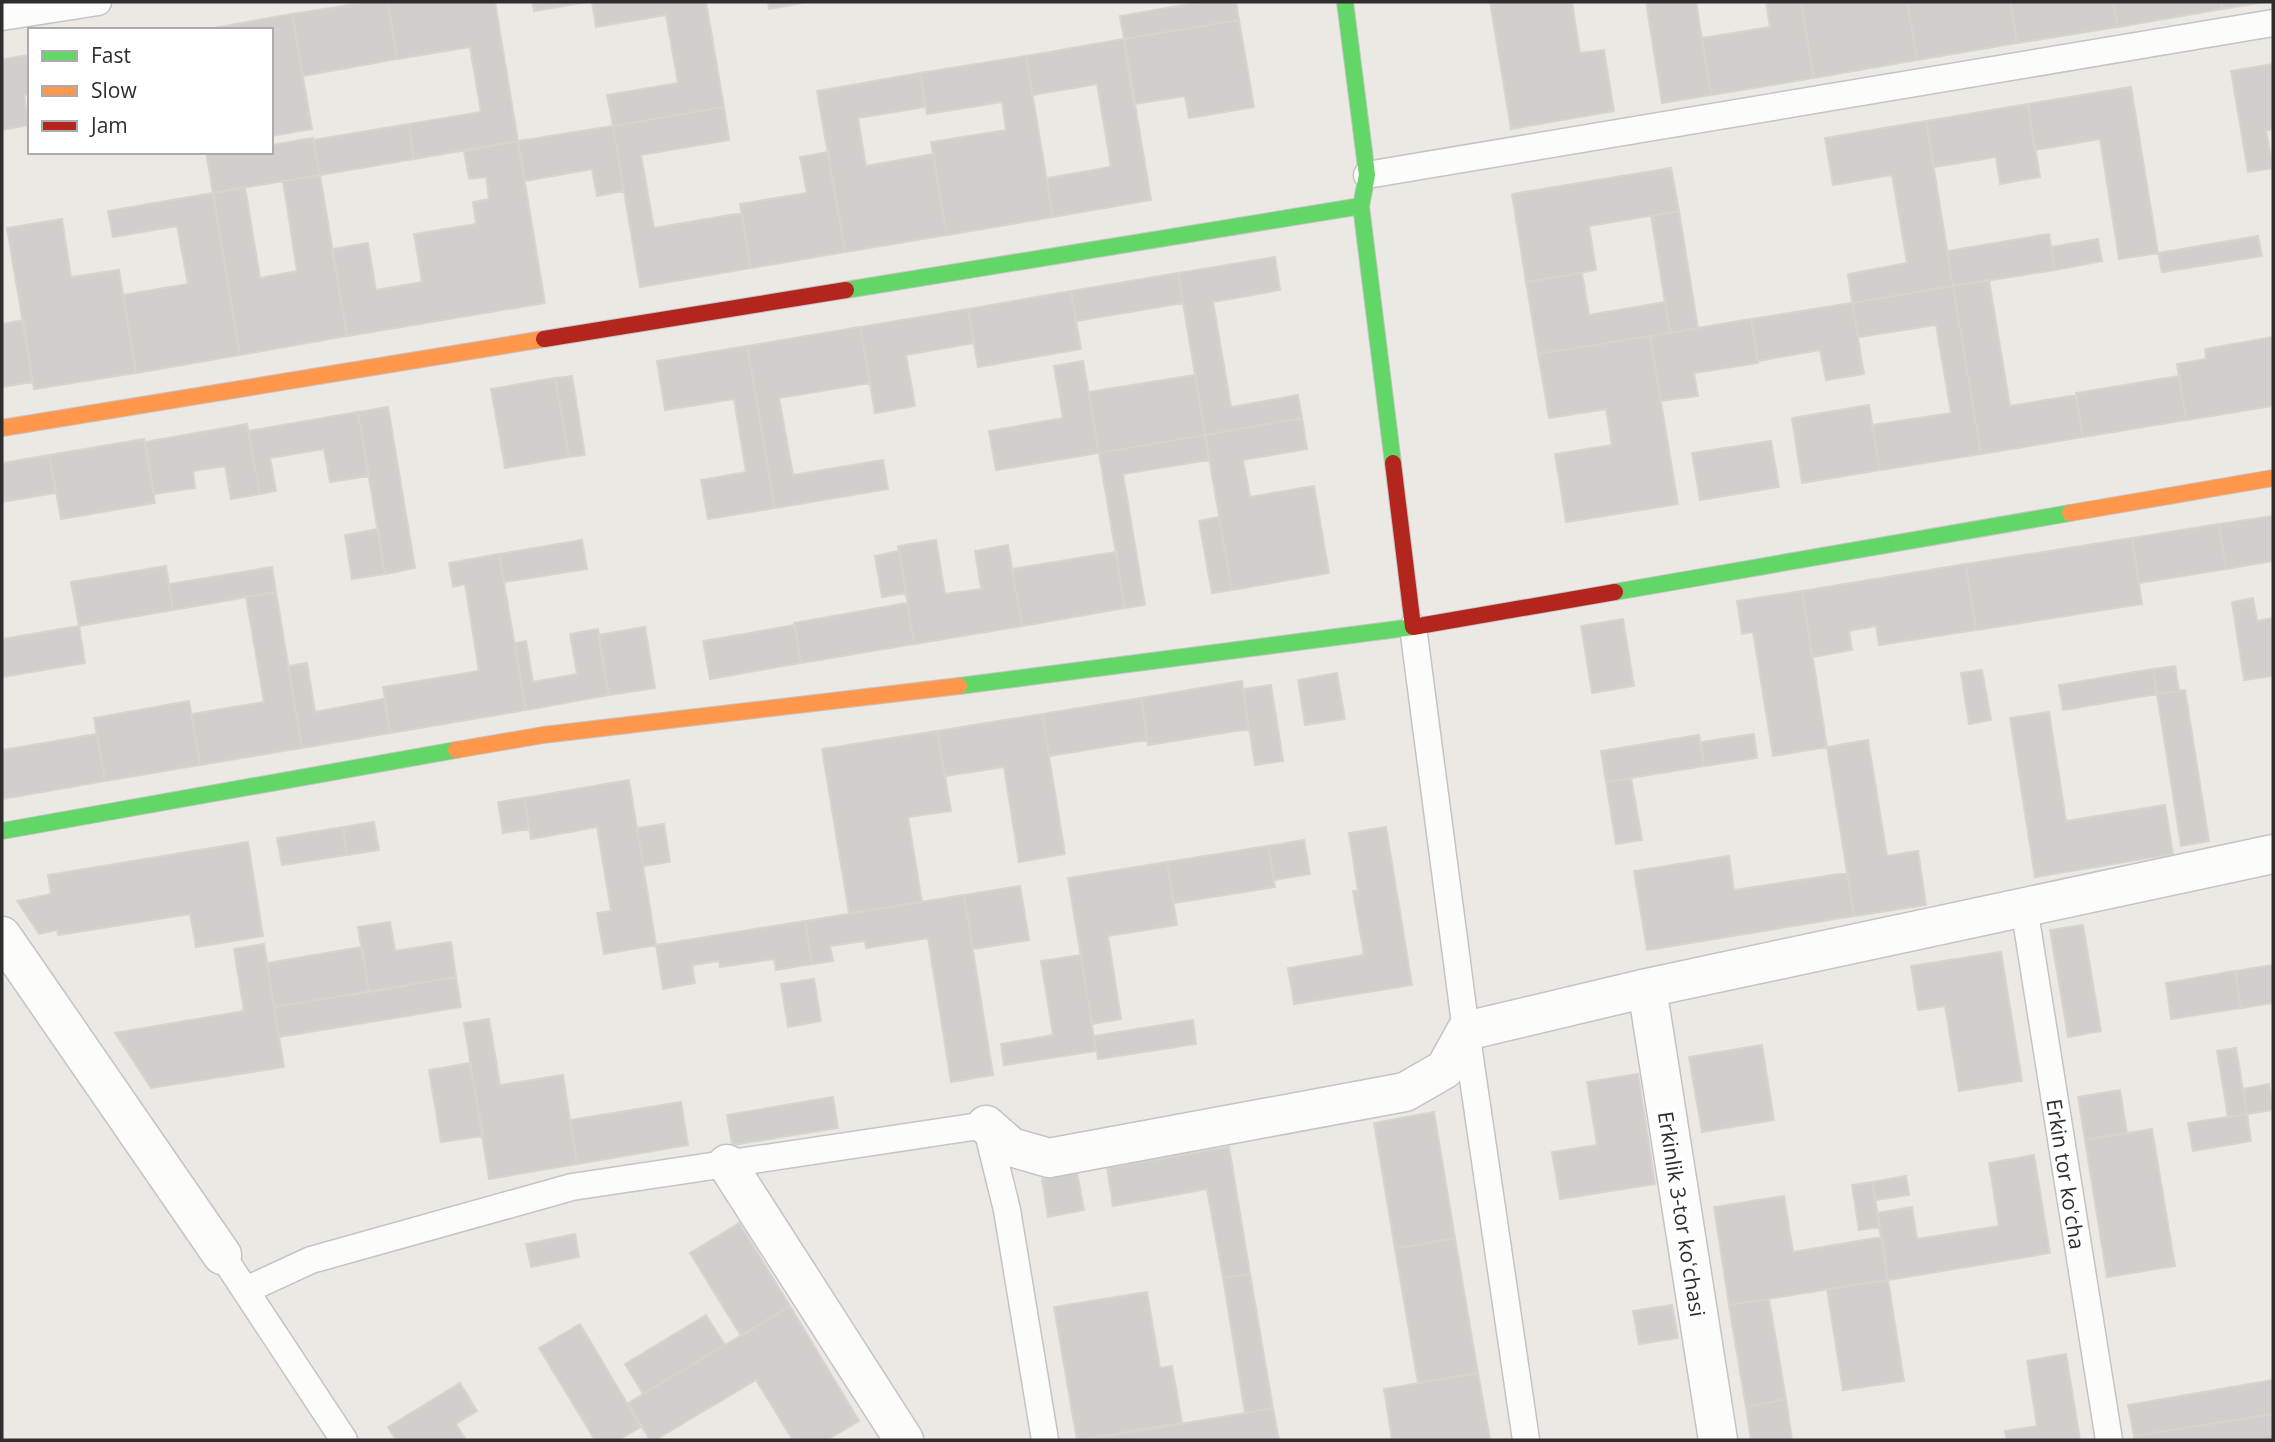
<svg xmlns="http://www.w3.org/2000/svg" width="2275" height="1442" font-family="'Open Sans',sans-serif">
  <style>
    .building { fill: #d1cecb; stroke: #d7d4d0; stroke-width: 2 }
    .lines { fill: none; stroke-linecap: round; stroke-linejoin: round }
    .lane-casing { stroke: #c5c4c5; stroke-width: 29 }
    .street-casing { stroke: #c5c4c5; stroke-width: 41 }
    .fast-casing { stroke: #c5c4c5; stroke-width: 18 }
    .slow-casing { stroke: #c5c4c5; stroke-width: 18 }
    .jam-casing { stroke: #c5c4c5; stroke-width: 18 }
    .lane { stroke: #fcfcfb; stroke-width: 26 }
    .street { stroke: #fcfcfb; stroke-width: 38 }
    .fast { stroke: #63d668; stroke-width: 16 }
    .slow { stroke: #ff974d; stroke-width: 16 }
    .jam { stroke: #b3261e; stroke-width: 16 }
    .labels { text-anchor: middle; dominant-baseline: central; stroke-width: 7; stroke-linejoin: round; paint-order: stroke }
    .street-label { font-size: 21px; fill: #2e2e2e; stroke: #fff }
  </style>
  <rect width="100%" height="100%" fill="#ece8e4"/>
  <path class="building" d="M368,2H388L397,59L303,76L292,14Z
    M388,2H495L518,141L414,159L409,124L481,112L470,47L397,59Z
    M532,2H587L534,11Z
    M592,2H706L724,107L613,126L607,95L678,83L666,15L596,27Z
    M768,2H803V3L769,9Z
    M1201,2H1236L1239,20L1124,39L1120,16Z
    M1490,2H1572L1580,53L1604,50L1614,111L1511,129Z
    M1646,2H1696L1711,95L1662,103Z
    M1766,2H1801L1814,78L1711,95L1702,38L1770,27Z
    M1801,2H1907L1917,60L1814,78Z
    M1907,2H2010L2017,43L1917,60Z
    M2010,2H2113L2118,27L2017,43Z
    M2113,2H2221L2222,9L2118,27Z
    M2221,2H2265L2222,9Z
    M292,14L312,129L271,136V30H202Z
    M1239,20L1254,107L1189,118L1185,96L1134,104L1124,39Z
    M1124,39L1151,200L1053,217L1047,178L1111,167L1097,84L1032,95L1026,56Z
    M30,55V94L24,95L29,125L2,130V59Z
    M1026,56L1053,217L947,235L931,142L1006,130L1002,102L927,114L920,73Z
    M2273,64V129L2266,131L2273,168L2248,172L2231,71Z
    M920,73L925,107L858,118L866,166L933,154L947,235L845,252L817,91Z
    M2131,87L2158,253L2119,259L2100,139L2035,150L2028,104Z
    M2028,104L2040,177L2000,184L1996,157L1934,167L1926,121Z
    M724,107L729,140L641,155L654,228L742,213L751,268L640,287L613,126Z
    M1926,121L1953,286L1852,303L1848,274L1907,263L1892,175L1833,185L1825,138Z
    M409,124L414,159L320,175L313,140Z
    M613,126L624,191L597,196L592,169L525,181L518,141Z
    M313,138L320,175L213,193L206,152H271V145Z
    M518,141L545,303L347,336L332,249L368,243L376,290L422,282L414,234L476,224L473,202L489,199L486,177L469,179L464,151Z
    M828,152L845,252L751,268L740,204L807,193L800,157Z
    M1671,168L1679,211L1589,226L1596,270L1526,282L1512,194Z
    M320,175L347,336L240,355L213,193L245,187L260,278L297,271L283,181Z
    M213,193L240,355L136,373L123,295L188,284L177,226L113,237L108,211Z
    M1679,211L1698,328L1670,333L1651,216Z
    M62,219L71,277L119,270L136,373L34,389L7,228Z
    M2049,234L2055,270L1953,286L1947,251Z
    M2258,236L2262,256L2162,272L2158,253Z
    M2098,239L2102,261L2055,270L2051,247Z
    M1275,257L1280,290L1213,302L1231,407L1298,395L1302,418L1205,435L1178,273Z
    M1178,273L1183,303L1076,321L1071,291Z
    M1582,273L1589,315L1665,302L1670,333L1538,354L1526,282Z
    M1989,280L2010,406L2076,395L2083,437L1981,454L1953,286Z
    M1953,286L1981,454L1880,470L1872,425L1951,413L1936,325L1858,337L1852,303Z
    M1071,291L1081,349L978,367L968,309Z
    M1852,303L1864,374L1826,380L1820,350L1758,361L1751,319Z
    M968,309L974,343L906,355L915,406L875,413L860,327Z
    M1751,319L1758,363L1694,373L1698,396L1661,401L1650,336Z
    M23,320L33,382L2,387V324Z
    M860,327L870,383L779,398L793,475L883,460L888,489L775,508L747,346Z
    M1650,336L1678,504L1566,522L1555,454L1612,445L1606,409L1549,418L1538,354Z
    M2273,337V406L2186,420L2177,364L2206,359L2205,349Z
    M747,346L775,508L708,519L701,480L746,472L734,399L665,410L657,361Z
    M1083,361L1099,453L996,470L989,431L1063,418L1054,366Z
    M1195,375L1205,435L1099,453L1088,392Z
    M572,376L585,455L569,457L555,378Z
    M2179,376L2186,420L2083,437L2076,393Z
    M555,378L569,457L505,468L491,389Z
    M1869,405L1880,470L1802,483L1792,418Z
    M388,407L415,568L385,574L358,412Z
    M358,412L369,476L330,482L324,449L270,458L276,491L260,494L248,431Z
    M1302,418L1307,449L1243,460L1250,497L1314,486L1329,573L1232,590L1205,435Z
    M247,424L260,494L231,499L225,466L193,471L195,488L154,494L145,442Z
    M1205,435L1209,460L1123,474L1145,605L1125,608L1099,453Z
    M144,439L155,503L61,519L49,455Z
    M1771,441L1779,487L1700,500L1692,453Z
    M49,455L56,493L2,502V463Z
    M2273,516V561L2226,569L2219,524Z
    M1219,517L1232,590L1212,593L1199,521Z
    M2219,524L2226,569L2139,583L2132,538Z
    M378,529L385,574L352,579L345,535Z
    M2132,538L2142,604L1976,630L1966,564Z
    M582,540L587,569L504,582L499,554Z
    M936,540L945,594L981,589L975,551L1008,545L1022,626L914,644L898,546Z
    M899,551L906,593L882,597L875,556Z
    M1116,552L1125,608L1022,626L1012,569Z
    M499,554L526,710L390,733L383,687L479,671L465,584L453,587L449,563Z
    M1966,564L1976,630L1879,645L1876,626L1849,631L1852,650L1812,657L1802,591Z
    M166,566L173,610L79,626L71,582Z
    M272,567L276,592L173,610L169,584Z
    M1802,591L1827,747L1773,756L1753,632L1742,634L1737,601Z
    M276,592L302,748L200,765L191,714L264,702L246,597Z
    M2253,598L2257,621L2273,618V676L2244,680L2232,602Z
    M907,603L914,644L801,663L794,623Z
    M1623,619L1634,686L1592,693L1581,626Z
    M795,625L801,663L710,679L703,641Z
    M79,626L85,663L2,677V639Z
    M645,627L655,688L609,695L598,635Z
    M598,629L609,695L526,710L515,643L526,641L533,682L577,674L570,634Z
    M307,663L315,712L384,699L390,733L302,748L288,666Z
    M2175,666L2179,691L2157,694L2153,669Z
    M2153,669L2157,694L2063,710L2059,685Z
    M1982,670L1991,720L1969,724L1961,673Z
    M1337,673L1345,719L1305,725L1298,680Z
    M1242,681L1249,729L1148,745L1141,698Z
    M1271,685L1283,761L1255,765L1243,689Z
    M2185,690L2209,841L2181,846L2157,694Z
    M1141,698L1147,740L1049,756L1042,714Z
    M189,701L200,765L105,781L94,718Z
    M2049,712L2066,821L2165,805L2173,854L2035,877L2010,718Z
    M1042,714L1065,854L1019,862L1004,767L945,776L937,731Z
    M937,731L951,811L908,817L922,902L849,913L822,749Z
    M97,734L105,781L2,799V750Z
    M1754,734L1757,758L1704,766L1701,742Z
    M1699,735L1704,766L1606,782L1601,751Z
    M1868,740L1887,856L1918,851L1926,905L1854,916L1827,747Z
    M1631,778L1642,840L1616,844L1606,782Z
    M629,780L656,945L604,954L597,913L611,911L597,827L531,839L524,798Z
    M524,798L529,829L503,833L498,802Z
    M374,822L379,850L347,855L343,827Z
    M664,824L670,862L643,866L637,828Z
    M343,827L347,855L282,865L277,838Z
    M1386,827L1412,985L1294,1004L1288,968L1364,955L1353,891H1358L1349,833Z
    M1304,840L1310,874L1274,880L1268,846Z
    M248,842L263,936L196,947L190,914L58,935L57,930L39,934L17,901L51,894L48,875Z
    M1268,846L1275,887L1174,903L1167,862Z
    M1729,856L1734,890L1847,873L1854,916L1647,950L1634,871Z
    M1167,862L1177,925L1108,936L1121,1019L1092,1024L1068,878Z
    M1020,886L1029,940L973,949L964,895Z
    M964,895L993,1075L951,1082L928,938L866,948L865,941L830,946L833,961L812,964L805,921Z
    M805,921L812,964L776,970L774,959L720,967L719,961L692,965L695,983L663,989L656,945Z
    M390,922L395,951L451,942L456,977L369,992L358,927Z
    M2083,925L2101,1031L2068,1037L2050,930Z
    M264,944L284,1067L151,1088L115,1033L244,1011L234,949Z
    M362,947L369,992L274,1007L267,963Z
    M2001,952L2022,1081L1959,1091L1945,1006L1918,1010L1911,966Z
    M1081,955L1096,1051L1004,1065L1001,1044L1053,1035L1041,961Z
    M2273,965V1003L2241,1008L2235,971Z
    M2235,971L2241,1008L2171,1019L2166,983Z
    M456,977L461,1007L279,1037L274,1007Z
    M814,979L821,1021L788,1027L781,984Z
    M489,1019L500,1085L563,1075L577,1164L489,1179L464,1023Z
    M1193,1020L1196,1044L1098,1059L1094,1036Z
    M1762,1045L1774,1120L1702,1132L1689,1057Z
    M2236,1048L2247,1114L2228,1117L2217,1051Z
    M470,1063L483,1136L441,1142L429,1070Z
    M1638,1074L1655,1184L1560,1199L1552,1152L1597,1145L1587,1082Z
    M2269,1084L2273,1110L2247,1114L2243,1089Z
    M2120,1090L2127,1133L2085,1140L2078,1097Z
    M833,1097L838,1128L732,1145L727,1115Z
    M681,1102L688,1145L577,1164L570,1120Z
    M1434,1112L1455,1238L1395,1249L1374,1123Z
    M2247,1114L2251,1141L2193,1151L2188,1123Z
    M2152,1129L2175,1266L2107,1277L2085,1140Z
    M1229,1147L1250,1274L1223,1278L1207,1189L1113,1206L1107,1168Z
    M2034,1155L2050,1253L1888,1280L1877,1213L1912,1207L1917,1239L1999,1226L1989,1163Z
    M1077,1173L1084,1210L1048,1217L1042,1179Z
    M1906,1176L1909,1195L1875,1200L1872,1182Z
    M1872,1182L1880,1227L1859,1230L1852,1185Z
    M1784,1196L1793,1252L1882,1237L1888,1280L1729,1305L1714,1207Z
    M739,1223L790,1306L741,1336L690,1253Z
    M575,1234L579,1257L531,1267L526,1244Z
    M1455,1238L1478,1373L1418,1383L1395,1249Z
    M1250,1274L1273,1408L1245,1413L1223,1278Z
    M1888,1280L1904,1381L1843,1390L1827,1289Z
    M1147,1292L1160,1368L1172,1366L1182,1423L1077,1440L1054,1307Z
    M1769,1299L1786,1399L1746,1407L1729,1305Z
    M1672,1305L1678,1338L1639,1344L1633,1311Z
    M790,1306L859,1421L827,1440H793L756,1380L655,1440H650L628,1403Z
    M706,1315L725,1345L643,1394L625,1364Z
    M580,1324L641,1427L618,1440H595L539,1348Z
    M2066,1354L2080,1440H2007L2005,1431L2037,1426L2027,1361Z
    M1478,1373L1490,1440H1392L1384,1389Z
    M2273,1380V1414L2134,1436L2128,1405Z
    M460,1383L477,1411L456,1424L466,1440H396L388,1427Z
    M1786,1399L1792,1440H1751L1746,1407Z
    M1273,1408L1279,1440H1085L1245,1413Z
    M2273,1414V1440H2134V1436Z"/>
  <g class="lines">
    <g class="lane-casing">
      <path id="lane" d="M2,17L98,2
        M1367,175L2273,23
        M1413,627L1466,1031L1526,1440
        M2024,907L2109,1440
        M222,1255L344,1440
        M246,1290L311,1260L572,1187L986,1125L1007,1210L1045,1440"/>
    </g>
    <g class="street-casing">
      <path id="street" d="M2,936L222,1255
        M1647,988L1718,1440
        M986,1125L1011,1147L1049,1158L1405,1092L1445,1069L1466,1031L1647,988L2273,854
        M727,1164L904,1440"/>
    </g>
    <g class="fast-casing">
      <path id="fast" d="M1345,2L1367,175L1361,206L1393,463
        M846,290L1361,206
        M1615,592L2070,513
        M959,686L1413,627
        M2,831L456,750"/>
    </g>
    <g class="slow-casing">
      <path id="slow" d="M2,428L544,339
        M2070,513L2273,478
        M456,750L543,735L959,686"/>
    </g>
    <g class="jam-casing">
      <path id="jam" d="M544,339L846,290
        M1393,463L1413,627L1615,592"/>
    </g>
    <use href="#lane" class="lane"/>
    <use href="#street" class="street"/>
    <use href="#fast" class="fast"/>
    <use href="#slow" class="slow"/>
    <use href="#jam" class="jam"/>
  </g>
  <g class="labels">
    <g class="street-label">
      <text transform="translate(2066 1174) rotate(81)">Erkin tor koʻcha</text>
      <text transform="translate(1682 1214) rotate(81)">Erkinlik 3-tor koʻchasi</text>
    </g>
  </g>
  <rect width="2275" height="1442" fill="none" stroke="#2e2e2e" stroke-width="7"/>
  <rect x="28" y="28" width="245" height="126" fill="#ffffff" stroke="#ababab" stroke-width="2"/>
  <rect x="42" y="51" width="35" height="10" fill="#63d668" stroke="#ababab" stroke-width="2"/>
  <text x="91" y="63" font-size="21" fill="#2e2e2e">Fast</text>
  <rect x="42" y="86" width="35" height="10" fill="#ff974d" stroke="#ababab" stroke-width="2"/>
  <text x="91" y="98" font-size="21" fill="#2e2e2e">Slow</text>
  <rect x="42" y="121" width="35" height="10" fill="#b3261e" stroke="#ababab" stroke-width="2"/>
  <text x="91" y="133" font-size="21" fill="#2e2e2e">Jam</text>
</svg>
